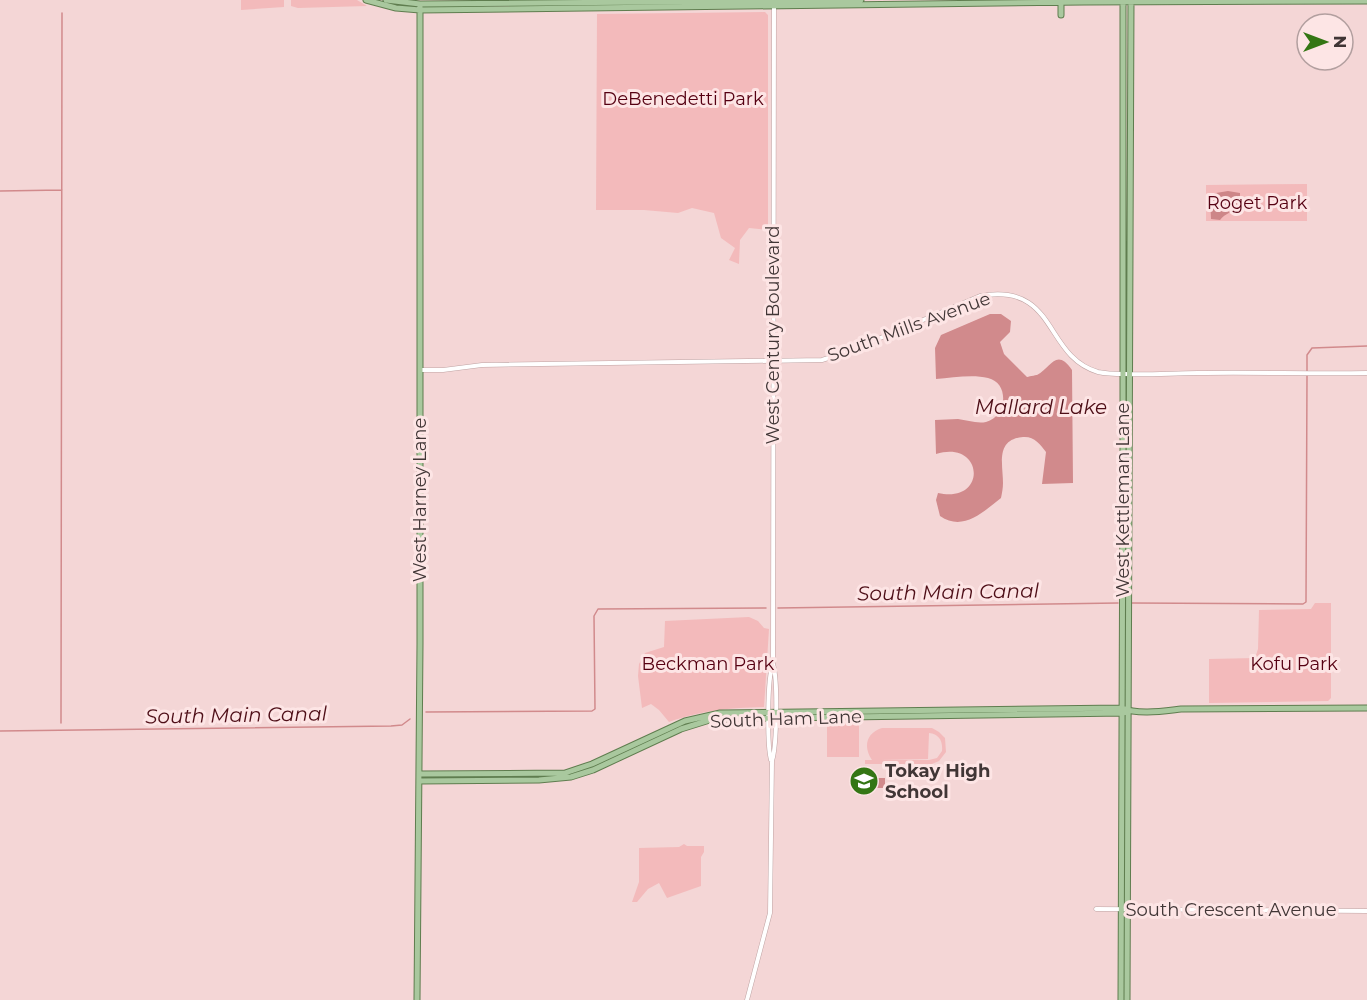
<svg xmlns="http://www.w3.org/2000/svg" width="1367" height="1000" font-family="Montserrat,sans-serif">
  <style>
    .green { fill: #f3babb; fill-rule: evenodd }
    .forest { fill: #cd8688 }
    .water { fill: #d18a8c }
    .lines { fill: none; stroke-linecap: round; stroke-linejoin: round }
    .stream { stroke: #d18a8c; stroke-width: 1.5 }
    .minor-casing { stroke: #bfa3a3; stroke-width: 5 }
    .major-casing { stroke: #5f7d4f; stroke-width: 7 }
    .minor { stroke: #fff; stroke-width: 4 }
    .major { stroke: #a9c89e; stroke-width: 5 }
    .labels { text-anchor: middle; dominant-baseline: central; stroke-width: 6; stroke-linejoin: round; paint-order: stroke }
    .park-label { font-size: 18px; fill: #560012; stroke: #fde5e5 }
    .street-label { font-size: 18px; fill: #413636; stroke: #fde5e5 }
    .poi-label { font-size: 18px; font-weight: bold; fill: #413636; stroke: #fde5e5; text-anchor: start }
    .water-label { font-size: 20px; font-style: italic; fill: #4e0e17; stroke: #fde5e5 }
  </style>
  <rect width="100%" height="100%" fill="#f4d6d6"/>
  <path class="green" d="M241,0H284V7L241,10Z
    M291,0H357L367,6L298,8L291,6Z
    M765,12L768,15V230L749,228L740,240L739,264L729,260L735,248L721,238L714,213L692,208L678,213L644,210H596L597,14Z
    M1307,184V221H1206V185Z
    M1315,603H1331V698L1328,701L1209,703V659L1255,658L1258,649L1259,610L1311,609Z
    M749,617L758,621L764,628L769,629L764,707C729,708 703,710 669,722L659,710L651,704L642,708L638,676L639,664L645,653L664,647L665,621Z
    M827,723H859V757H827Z
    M882,728H932L939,732L945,738L946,752L939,761L932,764H865V760H872C863,747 866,733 882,728ZM929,733C939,734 943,741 942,751L937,758L929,760L880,759H928Z
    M684,844L687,846H704V852L701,857V886L667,898L659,883L648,889L637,902H632L639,882V848L679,847Z"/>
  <path class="forest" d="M1228,191L1240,193V207C1233,212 1225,213 1220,220L1211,219L1210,194Z"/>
  <path class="water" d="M990,314H1001L1011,321L1010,332L1000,342L1004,354L1027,377C1027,377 1036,375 1037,375C1051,368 1056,347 1072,370L1073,483L1042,484L1046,452C1040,444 1034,436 1023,437C995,439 1003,465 1003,483C1003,488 1002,493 1001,498C983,512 963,532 940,516L936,500L938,493C988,504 984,439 936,454L935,420C943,420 950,419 958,419C967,420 977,424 986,422C1007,417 1010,383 988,378C972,374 952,378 936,379L935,348L941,335Z
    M862,778H885V788H862Z"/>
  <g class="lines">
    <path class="stream" d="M0,191L62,190
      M1307,371V355L1312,348L1367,346
      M1132,603L1303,604L1306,602L1307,376
      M778,608L1118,603
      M426,712L592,711L595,709L594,616L598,609L766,608
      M61,723L62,13
      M0,731L391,726L402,725L410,719"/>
    <g class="minor-casing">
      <path id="minor" d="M420,370H443L482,365L822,360L847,352L980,296C1058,282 1043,356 1098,372C1107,374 1116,374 1125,374C1150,375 1174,373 1198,373C1254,372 1311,374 1367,373
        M771,760C767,745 767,678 773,664
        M1096,909L1367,911
        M747,1000L770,913L772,761C777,745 778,680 773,664L774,6"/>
    </g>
    <g class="major-casing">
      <path id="major" d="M366,0L396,8L420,10L1084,2L1367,1
        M386,0L420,4L861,0
        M1061,15V2
        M419,774L565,773L592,764L685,721L720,713L1122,708C1138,715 1163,711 1181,709L1367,708
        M419,781L539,780L571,777L593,770L681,729L713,719L1124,713
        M417,1000L420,644V4
        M1121,1000L1123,472V0
        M1127,1000L1131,0"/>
    </g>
    <use href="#minor" class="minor"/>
    <use href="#major" class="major"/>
  </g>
  <defs>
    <g id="school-disc" transform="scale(1.5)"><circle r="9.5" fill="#347614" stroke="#fde5e5"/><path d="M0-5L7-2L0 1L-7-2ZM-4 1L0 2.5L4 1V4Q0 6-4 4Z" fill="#fff"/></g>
  </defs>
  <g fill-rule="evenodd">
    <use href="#school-disc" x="864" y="781"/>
  </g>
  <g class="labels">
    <g class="park-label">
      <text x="683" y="99">DeBenedetti Park</text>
      <text x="1257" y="203">Roget Park</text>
      <text x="708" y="664">Beckman Park</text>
      <text x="1294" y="664">Kofu Park</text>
    </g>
    <g class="street-label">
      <text transform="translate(909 327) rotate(-20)">South Mills Avenue</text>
      <text transform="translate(773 335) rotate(-90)">West Century Boulevard</text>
      <text transform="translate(420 500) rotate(-90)">West Harney Lane</text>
      <text transform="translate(1123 500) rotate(-90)">West Kettleman Lane</text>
      <text transform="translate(786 719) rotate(-2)">South Ham Lane</text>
      <text x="1231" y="910">South Crescent Avenue</text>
    </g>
    <g class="poi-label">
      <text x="885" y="771">Tokay High<tspan x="885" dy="21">School</tspan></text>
    </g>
    <g class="water-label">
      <text x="1041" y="407">Mallard Lake</text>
      <text transform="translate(948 592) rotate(-1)">South Main Canal</text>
      <text transform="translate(236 715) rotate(-1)">South Main Canal</text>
    </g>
  </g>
  <g transform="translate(1325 42) rotate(90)"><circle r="28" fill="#fde5e5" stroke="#b29f9f" stroke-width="1.5"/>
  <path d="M0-4.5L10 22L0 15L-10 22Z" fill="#347614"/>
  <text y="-9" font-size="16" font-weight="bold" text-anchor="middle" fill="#413636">N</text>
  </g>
</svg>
